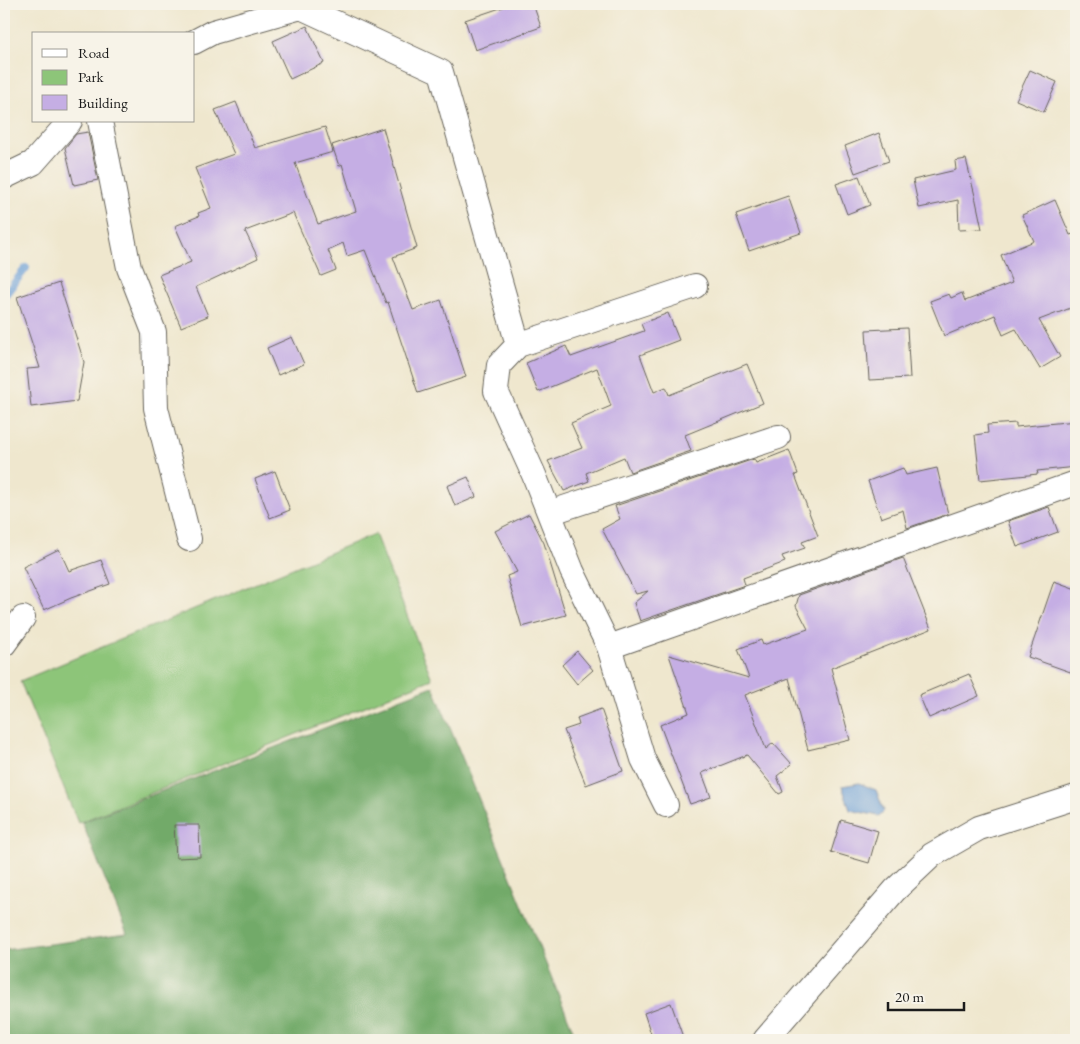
<svg xmlns="http://www.w3.org/2000/svg" width="1080" height="1044" font-family="'EB Garamond',serif">
  <style>
    .green { fill: #8dc579; stroke: #54704a }
    .forest { fill: #72aa69; stroke: #476342 }
    .water { fill: #6a9ed6; stroke: #435d79 }
    .lines { fill: none; stroke-linecap: round; stroke-linejoin: round }
    .stream { stroke: #6a9ed6; stroke-width: 8 }
    .building { fill: #c5aee4 }
    .street-casing { stroke: #66635a; stroke-width: 26 }
    .street { stroke: #fff; stroke-width: 24 }
  </style>
  <rect width="100%" height="100%" fill="#f7f3e8"/>
  <filter id="ink" filterUnits="userSpaceOnUse"><feTurbulence type="fractalNoise" baseFrequency=".02" numOctaves="2"/><feDisplacementMap in="SourceGraphic" scale="10" xChannelSelector="R" yChannelSelector="G"/><feConvolveMatrix kernelMatrix="1 2 1 2 8 2 1 2 1" color-interpolation-filters="sRGB"/></filter>
  <filter id="wash" filterUnits="userSpaceOnUse"><feTurbulence type="fractalNoise" baseFrequency=".0096" numOctaves="4" result="noise"/><feDisplacementMap in="SourceGraphic" scale="20" xChannelSelector="R" yChannelSelector="G"/><feGaussianBlur stdDeviation="1.12" result="paint"/><feColorMatrix in="noise" values="0 0 0 0 0 0 0 0 0 0 0 0 0 0 0 0 0 1.4 0 .05"/><feComposite in="paint" operator="in"/></filter>
  <g filter="url(#wash)">
    <rect width="100%" height="100%" fill="#efe7ce"/>
    <path class="green" d="M375,534L432,679L78,823L20,681Z"/>
    <path class="forest" d="M433,686L577,1040H4V950L127,934L82,822Z"/>
    <path class="water" d="M859,783L876,790L884,811L879,816L850,810L842,786Z"/>
    <g class="lines">
      <path class="stream" d="M4,296L26,268"/>
    </g>
    <g id="blocks">
      <path class="building" d="M512,4H533L541,27L475,50L465,20Z
        M307,26L324,63L290,79L273,41Z
        M1030,70L1057,82L1044,112L1016,100Z
        M236,102L255,148L325,127L333,152L295,163L318,224L356,211L342,164L339,166L332,145L383,128L417,248L393,257L413,310L441,300L466,377L418,393L388,302L386,303L365,250L347,256L343,243L328,250L336,270L321,276L293,213L245,231L258,258L196,287L208,316L181,327L159,275L191,262L175,226L199,216L198,213L211,208L195,168L234,154L215,110Z
        M88,132L98,180L74,185L65,148L76,134Z
        M879,133L889,161L855,173L845,146Z
        M966,159L975,196L982,229L959,230L958,200L919,208L913,180L956,170L955,161Z
        M859,176L870,205L847,214L836,184Z
        M788,196L801,233L749,251L736,214Z
        M1055,200L1070,235L1076,233V306L1039,320L1060,357L1040,369L1016,329L1003,335L995,315L944,336L930,301L949,294L951,298L962,293L965,301L1012,283L1001,255L1034,241L1022,215Z
        M59,283L84,362L77,401L31,407L27,369L40,368L17,297Z
        M668,313L679,340L640,355L654,392L666,387L669,395L747,364L763,403L685,435L691,451L630,472L624,457L586,473L589,481L564,491L548,461L582,448L571,423L611,406L597,368L538,392L526,363L566,346L571,357L644,331L641,324Z
        M907,328L910,378L869,380L866,330Z
        M292,337L304,364L278,375L267,348Z
        M1076,421V467L1037,471L1038,474L980,480L975,435L988,433L987,425L1016,423V427Z
        M789,450L798,474L795,475L818,536L802,542L805,548L782,556L785,562L743,578L745,585L640,621L634,603L648,591L636,594L602,529L620,519L615,506L754,459L756,463Z
        M903,468L906,475L937,468L948,514L907,528L903,510L881,518L868,481Z
        M275,471L290,510L270,518L255,479Z
        M468,477L476,497L455,506L447,486Z
        M1049,507L1058,532L1017,547L1008,521Z
        M529,514L544,543L566,615L522,627L507,576L517,572L495,531Z
        M59,549L69,571L101,560L110,584L71,598L44,610L23,567Z
        M903,558L931,629L831,668L850,740L808,750L789,678L745,695L766,749L773,743L792,764L777,776L783,792L779,794L747,755L702,773L711,797L690,804L660,725L689,713L669,655L749,678L738,649L761,640L763,645L808,629L796,606L799,595Z
        M1054,581L1076,589V674L1028,657Z
        M577,651L593,670L577,684L562,665Z
        M969,674L979,696L929,718L919,695Z
        M601,709L623,771L586,785L564,730L579,725L577,718Z
        M841,820L878,831L869,863L831,852Z
        M174,825H199L200,857L176,858Z
        M671,1003L684,1040H653L644,1013Z"/>
    </g>
  </g>
  <g filter="url(#ink)">
    <use href="#blocks" fill-opacity="0" stroke="#66635a" stroke-width="1"/>
    <g class="lines">
      <g class="street-casing">
        <path id="street" d="M194,42L213,32L301,7L441,72L518,345
          M100,121L129,268L154,332L156,408L189,539
          M4,177L33,163L70,121
          M549,513L778,437
          M4,644L23,618
          M609,647L1076,483
          M666,805L643,759L609,647L572,571L534,475L496,391L499,365L518,345L695,286
          M765,1040L895,890L932,855L979,828L1076,797"/>
      </g>
      <use href="#street" class="street"/>
    </g>
  </g>
  <rect width="1080" height="1044" fill="none" stroke="#f7f3e8" stroke-width="20"/>
  <rect x="32" y="32" width="162" height="90" fill="#f7f3e8" stroke="#9f9d96"/>
  <rect x="42" y="49" width="25" height="8" fill="#ffffff" stroke="#9f9d96"/>
  <text x="78" y="58" font-size="15" fill="#1c1c1c">Road</text>
  <rect x="42" y="70" width="25" height="15" fill="#8dc579" stroke="#9f9d96"/>
  <text x="78" y="82" font-size="15" fill="#1c1c1c">Park</text>
  <rect x="42" y="95" width="25" height="15" fill="#c5aee4" stroke="#9f9d96"/>
  <text x="78" y="108" font-size="15" fill="#1c1c1c">Building</text>
  <path d="M888 1002v8h76v-8" fill="none" stroke="#1c1c1c" stroke-width="2.5"/>
  <text x="895" y="1002" font-size="15" fill="#1c1c1c" stroke="#f7f3e8" stroke-width="4" paint-order="stroke">20 m</text>
</svg>
